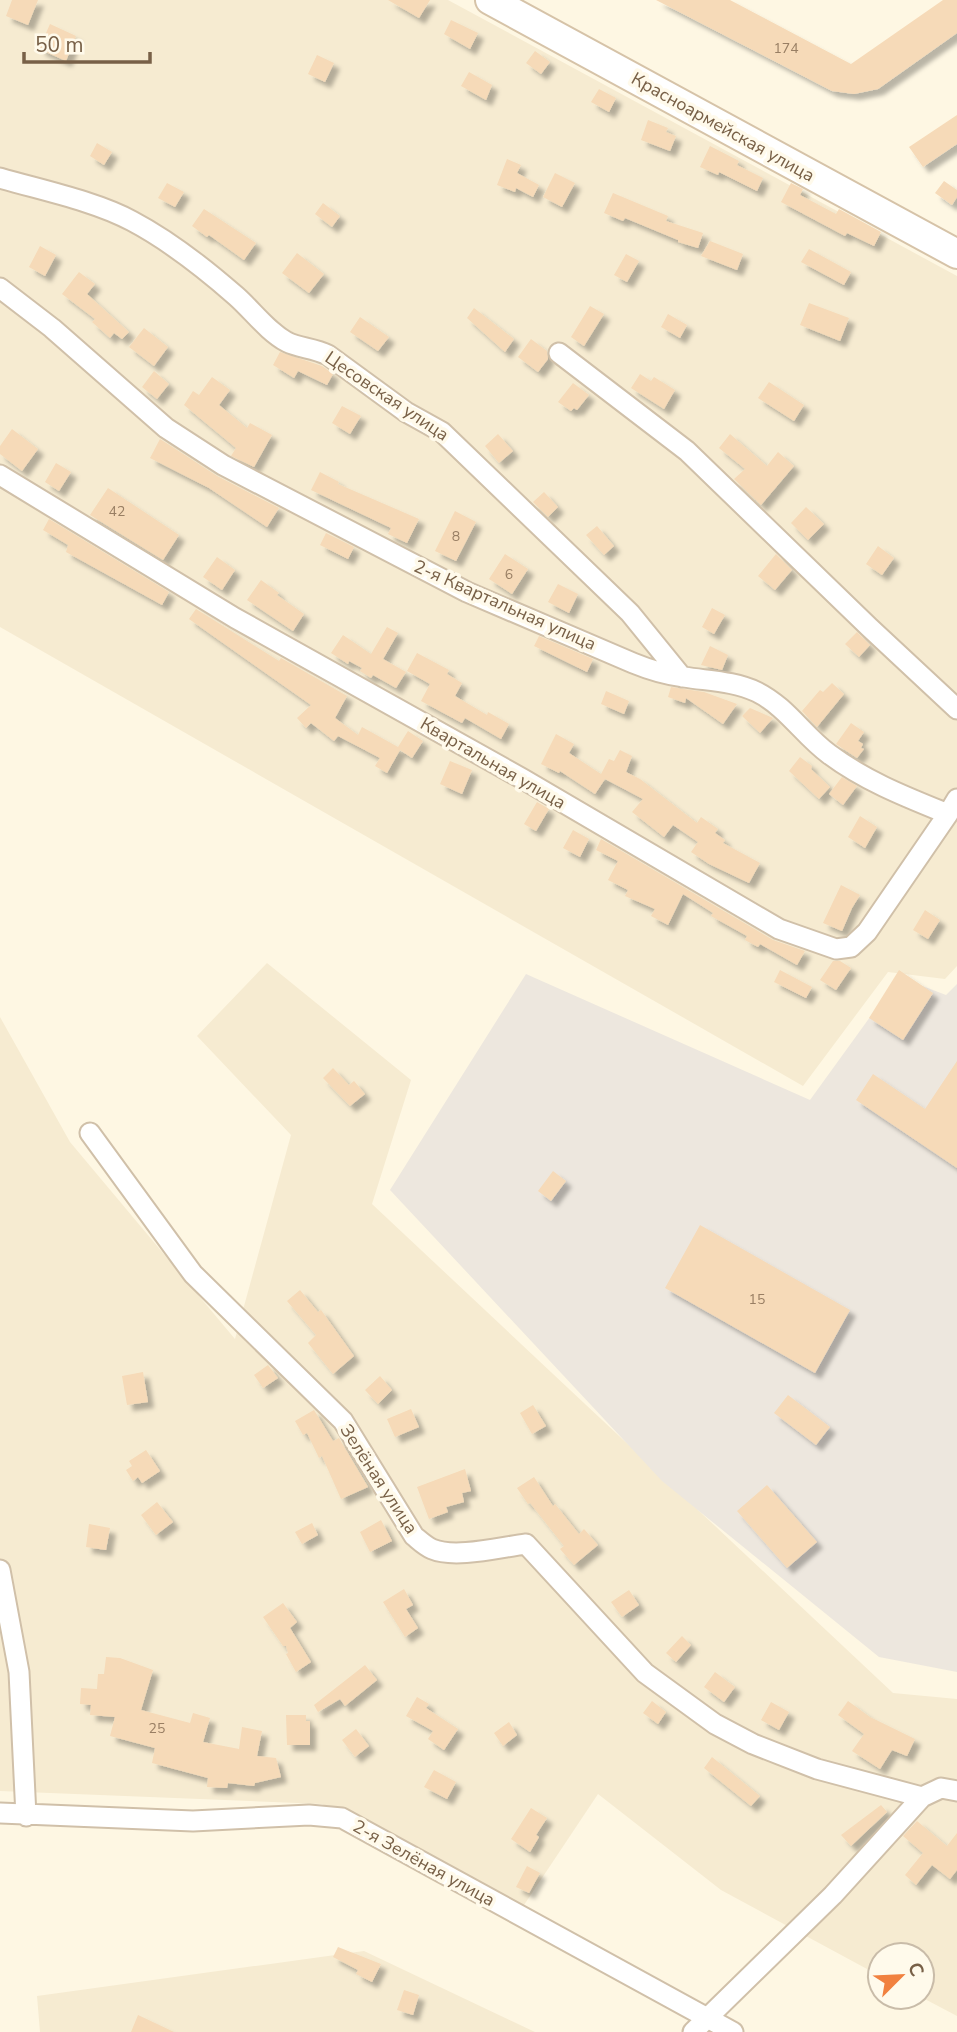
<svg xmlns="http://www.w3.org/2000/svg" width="957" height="2032" font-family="'Nunito Sans',sans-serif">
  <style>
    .residential { fill: #f6ebd1 }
    .industrial { fill: #ede7de }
    .building { fill: #f6dab8; filter: url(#shadow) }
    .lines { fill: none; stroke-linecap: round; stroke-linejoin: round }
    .street-casing { stroke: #d0c0a9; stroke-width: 23 }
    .secondary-casing { stroke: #d6c3a8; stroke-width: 32 }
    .street { stroke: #fff; stroke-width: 19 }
    .secondary { stroke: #fff; stroke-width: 28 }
    .labels { text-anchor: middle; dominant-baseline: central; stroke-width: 7; stroke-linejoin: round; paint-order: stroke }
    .number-label { font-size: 14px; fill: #987e63 }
    .street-label { font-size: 18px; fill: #786047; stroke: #fffaeb }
  </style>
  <defs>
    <filter id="shadow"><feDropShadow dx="6" dy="6" stdDeviation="2" flood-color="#0004"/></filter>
  </defs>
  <rect width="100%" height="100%" fill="#fef7e3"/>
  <path class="residential" d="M0,0H448L957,276V966L945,979L888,972L803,1086L0,627Z
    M267,963L411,1080L372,1204L893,1693L957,1699V2016L921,1997L922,1955H880V1976L721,1890L598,1794L524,1905L322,1804L0,1791V1017L70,1142L235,1339L291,1135L197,1036Z
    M364,1951L535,2032H40L37,1996Z"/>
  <path class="industrial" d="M526,974L810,1100L899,977L946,995L957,984V1672L879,1657L662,1481L390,1190Z"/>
  <path class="building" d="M12,0H38L28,25L6,16Z
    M388,0H430L419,18Z
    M656,0H730L851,64L943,0H957V33L878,89L854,94L832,91Z
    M451,20L478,33L470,49L444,34Z
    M50,24L76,36L66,61L39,49Z
    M535,51L550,62L541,74L526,63Z
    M317,55L334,63L325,82L308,74Z
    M469,72L492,85L486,100L461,86Z
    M599,89L616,98L609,112L591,102Z
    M957,115V144L923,167L909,147Z
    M648,120L668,128L666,132L676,136L670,151L641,140Z
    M97,143L112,152L104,165L90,156Z
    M710,146L739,161L737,165L763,178L757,191L719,172L718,175L700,167Z
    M507,159L521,165L517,173L539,185L533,197L516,188L515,192L497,185Z
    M555,173L575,183L562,207L543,197Z
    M944,181L957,190V197L952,205L935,193Z
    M167,183L184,192L175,207L158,198Z
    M791,183L803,189L800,195L836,214L839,209L881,232L874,246L847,233L845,236L781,202Z
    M613,193L668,216L666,221L703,233L698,248L678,242V240L625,218L623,221L604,213Z
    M323,203L340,216L332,227L315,214Z
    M204,209L256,243L244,260L209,235L207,237L192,226Z
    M710,241L743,254L737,270L701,256Z
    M40,246L56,255L45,276L29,267Z
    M809,249L851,272L844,285L801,262Z
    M297,253L324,274L309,293L282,273Z
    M626,254L639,261L627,282L614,275Z
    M79,272L95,284L87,294L129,332L122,339L114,333L110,338L92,322L95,319L62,294Z
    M809,303L849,318L840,341L800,325Z
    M590,306L604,314L584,346L571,337Z
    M474,308L514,339L505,352L467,318Z
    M668,314L687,325L680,338L661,327Z
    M360,317L389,337L378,351L350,332Z
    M144,328L168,347L154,366L129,347Z
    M531,339L547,351L548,359L538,372L518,357Z
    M280,352L322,366L333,374L327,385L298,371L294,378L273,365Z
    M154,371L169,384L157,399L142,387Z
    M640,374L651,381L654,377L675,390L664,409L631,388Z
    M212,377L230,390L219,405L247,428L250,423L272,435L254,467L231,456L236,448L184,405L193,391L199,395Z
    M769,382L804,405L794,421L758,398Z
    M573,383L589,395L577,410L574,408L571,411L558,402Z
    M342,406L361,416L350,434L332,423Z
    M12,429L38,449L22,471L0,454V446Z
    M498,434L513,451L499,463L485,446Z
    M730,434L767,466L778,452L794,466L761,505L734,479L745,469L719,448Z
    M160,439L217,476L279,508L267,527L209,488L150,458Z
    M56,463L71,472L59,491L45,482Z
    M320,472L339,482L338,484L419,519L407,543L388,534L391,528L311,490Z
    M108,488L179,535L163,560L90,515Z
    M544,492L558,507L548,517L533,502Z
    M806,507L824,524L808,540L791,523Z
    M455,511L476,522L456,561L435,551Z
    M49,519L169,592L162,605L66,552L68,545L43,530Z
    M597,526L614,546L604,555L586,535Z
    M326,533L354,547L348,559L320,545Z
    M878,546L894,558L882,575L866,564Z
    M505,554L528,569L512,594L489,579Z
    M776,554L792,570L775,590L758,576Z
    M217,557L235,570L222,590L203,577Z
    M261,580L279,593L277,595L304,614L293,631L247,600Z
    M558,584L578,594L569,613L548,602Z
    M712,608L725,615L714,634L702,627Z
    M196,609L279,661L281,658L347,696L335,718L358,735L362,727L398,747L408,731L423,741L412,758L400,750L387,773L375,766L380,758L338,736L334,741L311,723L306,728L297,718L311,705L189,619Z
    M387,627L398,633L383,659L406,672L396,688L373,675L371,678L360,671L362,668L349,661L348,664L331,653L343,635L371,654Z
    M857,632L870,645L859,657L845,644Z
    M539,636L593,659L587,672L534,646Z
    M710,646L728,655L722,670L701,665Z
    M417,653L449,670L447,674L462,683L455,696L487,715L488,712L509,724L501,739L465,718L462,723L421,701L430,684L407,671Z
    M832,683L844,694L817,727L802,711L820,690L823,692Z
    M671,687L704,692L737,704L723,724L686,698L685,703L668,697Z
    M606,691L629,701L624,714L601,704Z
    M750,708L773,718L760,733L742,716Z
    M851,723L864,732L858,741L863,744L861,748L864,749L857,758L836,744Z
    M556,734L574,744L569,753L601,774L609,759L614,761L620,750L632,756L626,772L640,779L697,823L701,817L718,829L715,833L725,840L723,843L760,863L749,883L709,864L691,852L698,842L673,825L664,837L632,812L643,799L605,779L595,794L560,771L559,773L541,764Z
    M800,757L812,766L811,769L830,787L819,799L789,771Z
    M450,761L472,770L462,794L440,784Z
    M842,777L857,786L843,805L829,794Z
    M537,802L549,809L536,831L524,824Z
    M860,816L877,827L865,848L848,837Z
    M573,830L589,839L580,857L563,848Z
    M601,839L773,940L805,951L797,965L760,944L758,947L745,940L747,936L711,916L713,913L683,894L668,925L651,916L655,909L625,896L628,890L608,880L618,861L596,850Z
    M841,885L860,895L852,908L842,931L823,923Z
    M925,910L940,920L928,939L913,930Z
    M833,961H840L851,968L836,990L820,980Z
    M780,970L812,987L806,998L774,982Z
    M899,970L933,993L903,1040L869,1018Z
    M957,1061V1168L856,1100L873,1074L925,1109Z
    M333,1068L349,1085L354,1081L365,1094L350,1106L323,1078Z
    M553,1171L566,1181L551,1201L538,1191Z
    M700,1225L850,1310L815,1373L665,1288Z
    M300,1290L318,1312L321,1310L354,1356L333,1374L308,1343L316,1335L287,1301Z
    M268,1365L278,1378L263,1388L254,1375Z
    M143,1372L148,1402L127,1405L122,1376Z
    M380,1376L392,1390L378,1404L365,1390Z
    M788,1395L830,1427L816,1445L774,1413Z
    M533,1405L546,1426L532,1434L520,1413Z
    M411,1409L419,1427L395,1437L387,1419Z
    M314,1410L333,1441L339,1438L368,1487L341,1499L322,1456L319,1458L307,1433L303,1435L295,1421Z
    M146,1450L160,1471L142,1483L138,1477L133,1481L126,1470L132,1466L129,1461Z
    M465,1469L471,1491L462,1493L464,1502L446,1507L448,1512L429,1519L417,1487Z
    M534,1477L553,1506L555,1504L579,1534L584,1529L598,1545L574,1565L560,1549L564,1546L530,1503L528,1504L517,1488Z
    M767,1485L817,1542L787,1568L737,1511Z
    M157,1502L173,1522L156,1535L141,1515Z
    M381,1520L392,1541L370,1552L360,1532Z
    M312,1523L318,1535L302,1544L295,1532Z
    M89,1524L110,1528L106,1550L86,1547Z
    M404,1589L413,1605L406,1609L418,1628L405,1637L383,1602Z
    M629,1590L639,1605L622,1617L611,1602Z
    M283,1603L297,1622L290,1628L311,1662L296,1672L286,1654L288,1653L286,1646H283L263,1617Z
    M682,1636L691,1645L676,1662L666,1653Z
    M106,1657L120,1658L153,1670L141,1710L190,1723L193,1713L210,1718L203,1742L239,1749L242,1727L262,1731L257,1756L276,1758L281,1777L255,1783L254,1786L228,1783L227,1788L207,1787L208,1778L152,1763L155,1748L110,1736L115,1717L90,1715L91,1705L80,1704L81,1688L97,1689L98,1674H104Z
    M365,1665L377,1680L345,1706L340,1699L318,1712L314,1705Z
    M715,1672L735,1687L724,1702L704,1687Z
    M417,1697L429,1704L426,1708L458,1729L444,1750L428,1739L433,1731L406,1716Z
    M652,1701L666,1712L658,1724L643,1713Z
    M848,1701L870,1717L915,1739L907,1756L892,1750L880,1769L852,1751L864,1734L838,1715Z
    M771,1702L789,1712L779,1730L761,1720Z
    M286,1715H306V1721H310V1745H287Z
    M509,1722L517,1735L503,1746L494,1733Z
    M356,1729L369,1746L355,1757L342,1740Z
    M712,1757L760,1796L751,1806L704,1768Z
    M434,1770L456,1782L447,1799L424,1787Z
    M881,1805L887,1812L851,1846L841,1835Z
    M531,1808L547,1818L536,1835L539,1837L530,1852L511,1839Z
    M917,1821L947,1846L957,1833V1870L950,1879L932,1865L916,1885L905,1875L923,1853L903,1836Z
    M527,1866L540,1873L529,1893L516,1887Z
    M338,1947L381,1964L372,1982L356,1974L358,1970L333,1957Z
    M404,1990L419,1995L413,2015L397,2010Z
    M138,2015L174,2032H131Z"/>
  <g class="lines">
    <g class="street-casing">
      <path id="street" d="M0,178C41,190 95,201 132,221C170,241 204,268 236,296C253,311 267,331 287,342C299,348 314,348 328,355L406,412L442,432L630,613L682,677
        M0,288L52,328L166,428L223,465L467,592L633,663C650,670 667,675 684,677C709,681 734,681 757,692C787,707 803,735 829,754C865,781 906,797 948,814L957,799
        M559,353L687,451L869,627L957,709
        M0,475L235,618L523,779L779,929L836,949L851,947L867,932L948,814
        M90,1133L193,1274L343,1421L414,1536C420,1541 425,1546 432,1549C455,1559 501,1547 526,1544L645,1673L715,1724L753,1744L817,1769L922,1797
        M0,1570L19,1672L26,1816
        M0,1813L193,1821L309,1815L342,1818L733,2032
        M693,2032L833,1895L922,1797L941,1788L957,1791"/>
    </g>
    <g class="secondary-casing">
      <path id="secondary" d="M490,0L957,254"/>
    </g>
    <use href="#street" class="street"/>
    <use href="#secondary" class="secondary"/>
  </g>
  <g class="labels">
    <g class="number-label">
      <text x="786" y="48">174</text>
      <text x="117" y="511">42</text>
      <text x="456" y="536">8</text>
      <text x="509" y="574">6</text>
      <text x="757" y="1299">15</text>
      <text x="157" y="1728">25</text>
    </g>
    <g class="street-label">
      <text transform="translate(723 127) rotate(29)">Красноармейская улица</text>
      <text transform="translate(387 396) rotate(34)">Цесовская улица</text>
      <text transform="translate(505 605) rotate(24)">2-я Квартальная улица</text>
      <text transform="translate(493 763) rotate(30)">Квартальная улица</text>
      <text transform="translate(379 1479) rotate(57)">Зелёная улица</text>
      <text transform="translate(424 1863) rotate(29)">2-я Зелёная улица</text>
    </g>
  </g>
  <g transform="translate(901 1976) rotate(66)"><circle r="33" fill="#fffaeb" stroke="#c9bca9" stroke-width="2"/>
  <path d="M0-5L12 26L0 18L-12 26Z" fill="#f1813f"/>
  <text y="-10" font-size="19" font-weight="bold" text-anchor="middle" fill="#786047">С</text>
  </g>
  <path d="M24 52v10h126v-10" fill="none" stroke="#786047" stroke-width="3.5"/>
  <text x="35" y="52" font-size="21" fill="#786047" stroke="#fffaeb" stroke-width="5" paint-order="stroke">50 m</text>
</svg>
